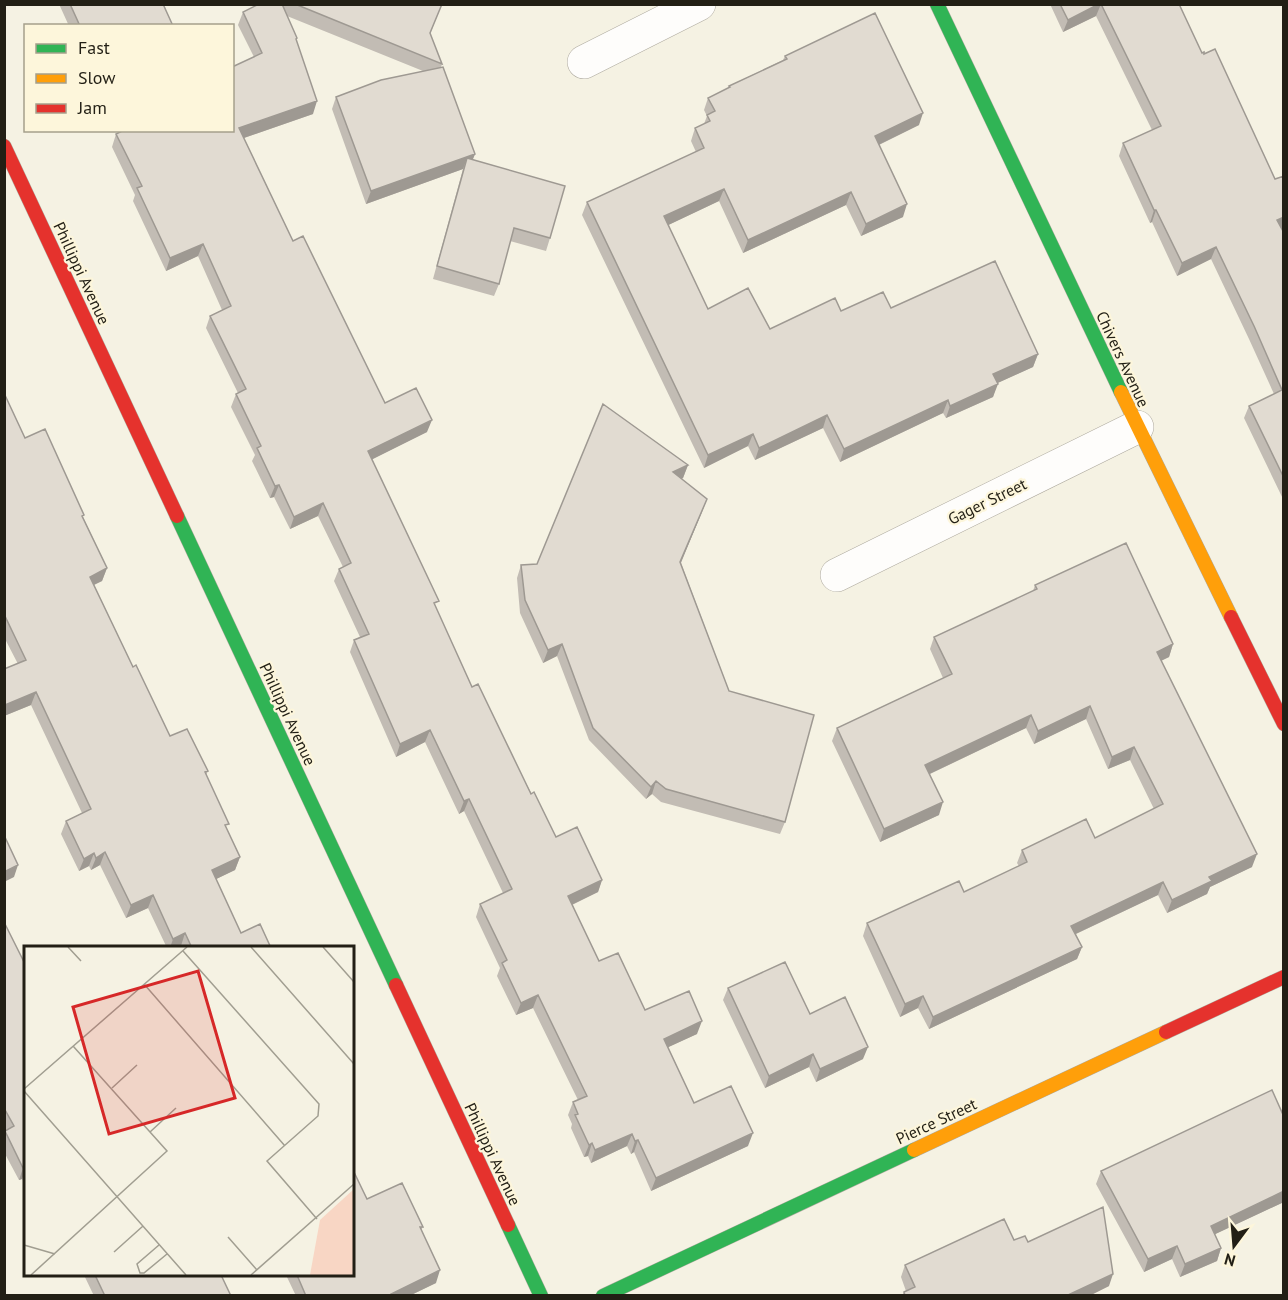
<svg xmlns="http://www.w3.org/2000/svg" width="1288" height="1300" font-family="'PT Sans',sans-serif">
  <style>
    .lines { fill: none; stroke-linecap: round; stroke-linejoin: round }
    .street-casing { stroke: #aeaa9f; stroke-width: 34 }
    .fast-casing { stroke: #aeaa9f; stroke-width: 15 }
    .slow-casing { stroke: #aeaa9f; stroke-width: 15 }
    .jam-casing { stroke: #aeaa9f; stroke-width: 15 }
    .street { stroke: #fefdfb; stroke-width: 33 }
    .fast { stroke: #30b455; stroke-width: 14 }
    .slow { stroke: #ff9f0a; stroke-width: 14 }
    .jam { stroke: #e5322d; stroke-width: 14 }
    .wall { fill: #c2bcb4 }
    .shaded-wall { fill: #9e9992 }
    .building { fill: #e1dbd1; stroke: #9e9992; stroke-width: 1.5 }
    .labels { text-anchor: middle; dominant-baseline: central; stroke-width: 4.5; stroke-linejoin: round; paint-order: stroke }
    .street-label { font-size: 16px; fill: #221f15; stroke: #fdf6db }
    .inset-road { fill: none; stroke: #a19e91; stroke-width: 1.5 }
    .view { fill: #d62828; fill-opacity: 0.15; stroke: #d62828; stroke-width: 3 }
    .inset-edge { fill: none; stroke: #221f15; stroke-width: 3 }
  </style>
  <rect width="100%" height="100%" fill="#f5f2e3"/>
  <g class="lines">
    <g class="street-casing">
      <path id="street" d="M584,62L699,4
        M837,575L1137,427"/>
    </g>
    <g class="fast-casing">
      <path id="fast" d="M937,4L1121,392
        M177,516L396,985
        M508,1225L541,1296
        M603,1296L914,1150"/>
    </g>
    <g class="slow-casing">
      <path id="slow" d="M1121,392L1231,617
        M914,1150L1166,1032"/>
    </g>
    <g class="jam-casing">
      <path id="jam" d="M4,146L177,516
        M1231,617L1284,724
        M396,985L508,1225
        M1166,1032L1284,977"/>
    </g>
    <use href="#street" class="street"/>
    <use href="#fast" class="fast"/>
    <use href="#slow" class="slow"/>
    <use href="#jam" class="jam"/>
  </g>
  <path class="wall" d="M59,4H163L173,26H69Z
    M259,4H442L430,34L442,64L441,67L475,154L473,159L550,238L546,251L510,241L499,284L494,296L433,279L463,169L366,204L332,109L336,97L423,71L287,16L297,38L296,40L313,114L244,138L293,241L385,403L427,432L372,459L436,608L472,687L556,837L602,880L598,892L572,905L599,961L645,1010L697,1034L668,1047L694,1103L748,1146L651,1191L634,1152L631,1154L627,1146L591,1163L588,1156L584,1157L571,1128L572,1124L568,1115L573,1102L578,1100L533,1008L516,1015L497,976L500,968L476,917L480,904L503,893L464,811L459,814L425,742L396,757L350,652L354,640L360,637L334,581L339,569L343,567L318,516L290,529L274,497L270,498L252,461L255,455L231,407L236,394L238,393L206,328L210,316L222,310L198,256L166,271L133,201L135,195L112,147L116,134L232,130L254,57L238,25L243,12Z
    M1050,4H1179L1284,233V501L1244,418L1249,406L1274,394L1249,339L1211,259L1177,276L1152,222L1150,223L1119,156L1123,143L1152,130L1096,16L1063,32Z
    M785,56L919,125L879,145L903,217L861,236L846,205L743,253L719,201L668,225L708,309L770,329L841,311L891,308L1038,354L1033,367L997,383L993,397L946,418L943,413L840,462L823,428L755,460L748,446L704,468L582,215L587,202L696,152L691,141L695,128L704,124L707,116L704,110L708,98L728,88L729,86L783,60Z
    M4,393L25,438L83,517L107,568L102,581L94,585L133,667L170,736L208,771L206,775L227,829L240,857L235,870L216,879L241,933L271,948H181V946L177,948H167L148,908L126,918L100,865L91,870L89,866L79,871L61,834L66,821L82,813L31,705L4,716V669L18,664L4,637Z
    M688,465L683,478L681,479L707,499L681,563L729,691L785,822L780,834L661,802L652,794L646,799L589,740L557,656L543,663L520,613L517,578L521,565L537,564Z
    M1035,585L1173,644L1169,657L1161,661L1252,867L1210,887L1207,894L1167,913L1158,895L1076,934L1082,947L1077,959L929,1029L918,1008L900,1017L863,936L867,923L964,892L1019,866L1017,863L1022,850L1095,838L1154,809L1130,760L1108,769L1086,719L1034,744L1026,728L930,774L939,815L880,842L832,741L837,728L943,678L930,649L934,637L1033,591Z
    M4,922L26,966V1185L22,1179L19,1180L4,1152Z
    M728,988L810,1014L863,1059L816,1082L809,1067L765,1088L723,1000Z
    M1284,1117V1202L1215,1234L1221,1248L1217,1261L1180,1277L1172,1259L1144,1272L1096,1184L1101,1171Z
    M367,1199L423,1227L421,1230L436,1283L409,1296H296L286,1275H352Z
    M1014,1240L1028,1242L1109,1286L1089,1296H902L904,1292L906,1291L901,1277L905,1265Z
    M84,1275H194L195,1276L231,1296H94Z"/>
  <path class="shaded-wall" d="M1099,4H1101L1096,16L1063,32L1068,20Z
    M317,101L313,114L235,141L239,128Z
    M923,113L919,125L870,149L875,136Z
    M475,154L470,166L467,158L463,169L366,204L371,191Z
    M724,189L719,201L660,229L664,216Z
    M851,192L846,205L743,253L748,240Z
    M907,204L903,217L861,236L866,224Z
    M1154,210H1156L1152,222L1150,223Z
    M1284,217V228L1273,233L1277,220Z
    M203,244L198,256L166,271L170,258Z
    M1216,247L1211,259L1177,276L1182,263Z
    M1038,354L1033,367L989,387L993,374Z
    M998,384L993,397L946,418L950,406Z
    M948,400L943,413L840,462L844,449Z
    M827,415L823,428L755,460L759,448Z
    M432,420L427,432L363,464L368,451Z
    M753,434L748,446L704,468L708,455Z
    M688,465L683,478L669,485L673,472Z
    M279,485L274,497L270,498L275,486Z
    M707,499L702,512L676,574L680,562Z
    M323,503L318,516L290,529L294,517Z
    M107,568L102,581L85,589L90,577Z
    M562,644L557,656L543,663L548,650Z
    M1173,644L1169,657L1152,665L1157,652Z
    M36,692L31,705L4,716L5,705Z
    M1090,706L1086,719L1034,744L1038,731Z
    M1031,715L1026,728L921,778L925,765Z
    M430,730L425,742L396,757L400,744Z
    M1134,747L1130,760L1108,769L1112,757Z
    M656,781L652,794L646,799L651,787Z
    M469,799L464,811L459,814L464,801Z
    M943,802L939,815L880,842L884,829Z
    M105,852L100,865L91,870L96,858Z
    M94,853L89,866L79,871L84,859Z
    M1257,854L1252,867L1210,887L1207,894L1167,913L1172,900L1209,877Z
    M240,857L235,870L208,883L212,870Z
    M18,865L14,877L4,882V872Z
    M602,880L598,892L563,909L568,896Z
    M1163,882L1158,895L1067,938L1071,926Z
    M153,895L148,908L126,918L131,905Z
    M185,933L181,946L177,948H170L173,939Z
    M1082,947L1077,959L929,1029L933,1017Z
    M538,995L533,1008L516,1015L521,1003Z
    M923,996L918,1008L900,1017L905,1004Z
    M702,1021L697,1034L660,1051L664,1039Z
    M868,1047L863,1059L816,1082L820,1069Z
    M813,1054L809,1067L765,1088L769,1076Z
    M753,1133L748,1146L651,1191L656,1178Z
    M632,1134L627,1146L591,1163L595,1150Z
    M638,1140L634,1152L631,1154L635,1141Z
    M592,1143L588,1156L584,1157L589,1145Z
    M26,1167V1170L22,1179L19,1180L23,1168Z
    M1284,1191V1202L1207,1238L1211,1226Z
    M1177,1246L1172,1259L1144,1272L1148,1259Z
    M1221,1248L1217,1261L1180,1277L1185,1264Z
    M440,1270L436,1283L409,1296H391V1294Z
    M1113,1274L1109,1286L1089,1296H1066Z"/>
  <path class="building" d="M70,4H163L173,26H80Z
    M259,4H282L297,38L296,39L317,101L239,128L293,241L303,236L385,403L416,388L432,420L368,451L439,601L434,603L472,687L478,684L531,794L534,792L556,837L577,827L602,880L568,896L599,961L618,953L645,1010L689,991L702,1021L664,1039L694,1103L731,1086L753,1133L656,1178L638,1140L635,1141L632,1134L595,1150L592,1143L589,1145L575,1115L578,1114L573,1102L587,1096L538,995L521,1003L502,963L507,960L480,904L512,889L469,799L464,801L430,730L400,744L354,640L369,634L339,569L351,563L323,503L294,517L279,485L275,486L257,448L261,446L236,394L246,389L210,316L231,306L203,244L170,258L137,188L142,186L116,134L124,130H232V67L262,53L243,12Z
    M295,4H442L430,33L442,64Z
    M1060,4H1099L1068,20Z
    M1101,4H1179L1202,53L1204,52V54L1215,49L1275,179L1284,176V217L1277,220L1284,233V478L1249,406L1282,390L1254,326L1216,247L1182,263L1156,210H1154L1123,143L1161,126Z
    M875,13L923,113L875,136L907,204L866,224L851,192L748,240L724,189L664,216L708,309L748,288L770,329L835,298L841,311L883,292L891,308L995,261L1038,354L993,374L998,384L950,406L948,400L844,449L827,415L759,448L753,434L708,455L587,202L704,148L695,128L710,121L707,115L715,111L708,98L730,87L729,86L787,59L785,56Z
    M443,67L475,154L371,191L336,97L381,80Z
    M467,158L565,186L550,238L514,228L499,284L437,266Z
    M4,393L25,438L45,429L84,515L82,516L107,568L90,577L133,667L136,665L170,736L187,729L208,771L205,772L229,824L225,825L240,857L212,870L241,933L260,924L271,948H192L185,933L173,939L153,895L131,905L105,852L96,858L94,853L84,859L66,821L91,809L36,692L5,705L4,703V669L26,660L4,614Z
    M603,404L688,465L673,472L707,499L680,562L729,691L814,715L785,822L666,789L656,781L651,787L593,728L562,644L548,650L525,600L521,565L537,564Z
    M1126,543L1173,644L1157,652L1257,854L1209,877L1212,881L1172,900L1163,882L1071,926L1082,947L933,1017L923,996L905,1004L867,923L959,881L964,892L1027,862L1022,850L1086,819L1095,838L1163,804L1134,747L1112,757L1090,706L1038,731L1031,715L925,765L943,802L884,829L837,728L952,674L934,637L1037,589L1035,585Z
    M4,835L18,865L4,872Z
    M4,922L26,966V1167L23,1168L5,1131L14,1126L4,1108Z
    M785,962L810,1014L845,997L868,1047L820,1069L813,1054L769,1076L728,988Z
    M1272,1090L1284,1117V1191L1211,1226L1221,1248L1185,1264L1177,1246L1148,1259L1101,1171Z
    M352,1168L367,1199L402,1183L423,1227H420L440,1270L391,1294L392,1296H306L297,1275H352Z
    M1103,1207L1113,1274L1066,1296H905L904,1292L915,1287L905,1265L1004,1219L1014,1240L1025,1236L1028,1242Z
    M95,1275H194L195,1276L198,1275H221L231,1296H105Z"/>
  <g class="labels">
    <g class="street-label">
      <text transform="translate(82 273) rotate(65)">Phillippi Avenue</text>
      <text transform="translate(1123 359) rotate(65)">Chivers Avenue</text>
      <text transform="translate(987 501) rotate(-26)">Gager Street</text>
      <text transform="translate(288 714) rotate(65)">Phillippi Avenue</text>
      <text transform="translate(936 1121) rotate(-25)">Pierce Street</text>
      <text transform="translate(493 1154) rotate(65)">Phillippi Avenue</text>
    </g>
  </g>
  <g transform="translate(24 946)">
    <rect width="330" height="330" fill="#f5f2e3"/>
    <path d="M330,243V329H286L296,274Z" fill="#f8d6c4"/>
    <path class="inset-road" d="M44,1L57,15M227,1L330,118M299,1L330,36M159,5L295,158L294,170L243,215L293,273M120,38L261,200M88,142L113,119M0,143L163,1M0,145L162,329M126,186L152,162M204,291L233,324M0,299L31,308M135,299L113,318L116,327H120L143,308M90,306L119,280M7,329L143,205L49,100M227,329L330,238"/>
    <path class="view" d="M174,25L211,152L85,188L49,61Z"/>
    <rect width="330" height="330" class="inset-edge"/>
  </g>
  <rect width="1288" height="1300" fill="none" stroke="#221f15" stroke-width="12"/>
  <rect x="24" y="24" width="210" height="108" fill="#fdf6db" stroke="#a5a08c" stroke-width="1.5"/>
  <rect x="36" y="44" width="30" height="9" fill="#30b455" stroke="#a5a08c" stroke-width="1.5"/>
  <text x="78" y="54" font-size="18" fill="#221f15">Fast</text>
  <rect x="36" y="74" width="30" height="9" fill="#ff9f0a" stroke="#a5a08c" stroke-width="1.5"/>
  <text x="78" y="84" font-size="18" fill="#221f15">Slow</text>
  <rect x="36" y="104" width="30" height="9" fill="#e5322d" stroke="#a5a08c" stroke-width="1.5"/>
  <text x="78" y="114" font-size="18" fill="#221f15">Jam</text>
  <g transform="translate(1234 1246) rotate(196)" stroke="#fdf6db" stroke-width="4.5" paint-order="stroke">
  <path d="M0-4.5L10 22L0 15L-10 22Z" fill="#221f15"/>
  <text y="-9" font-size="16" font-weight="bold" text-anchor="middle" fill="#221f15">N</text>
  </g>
</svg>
